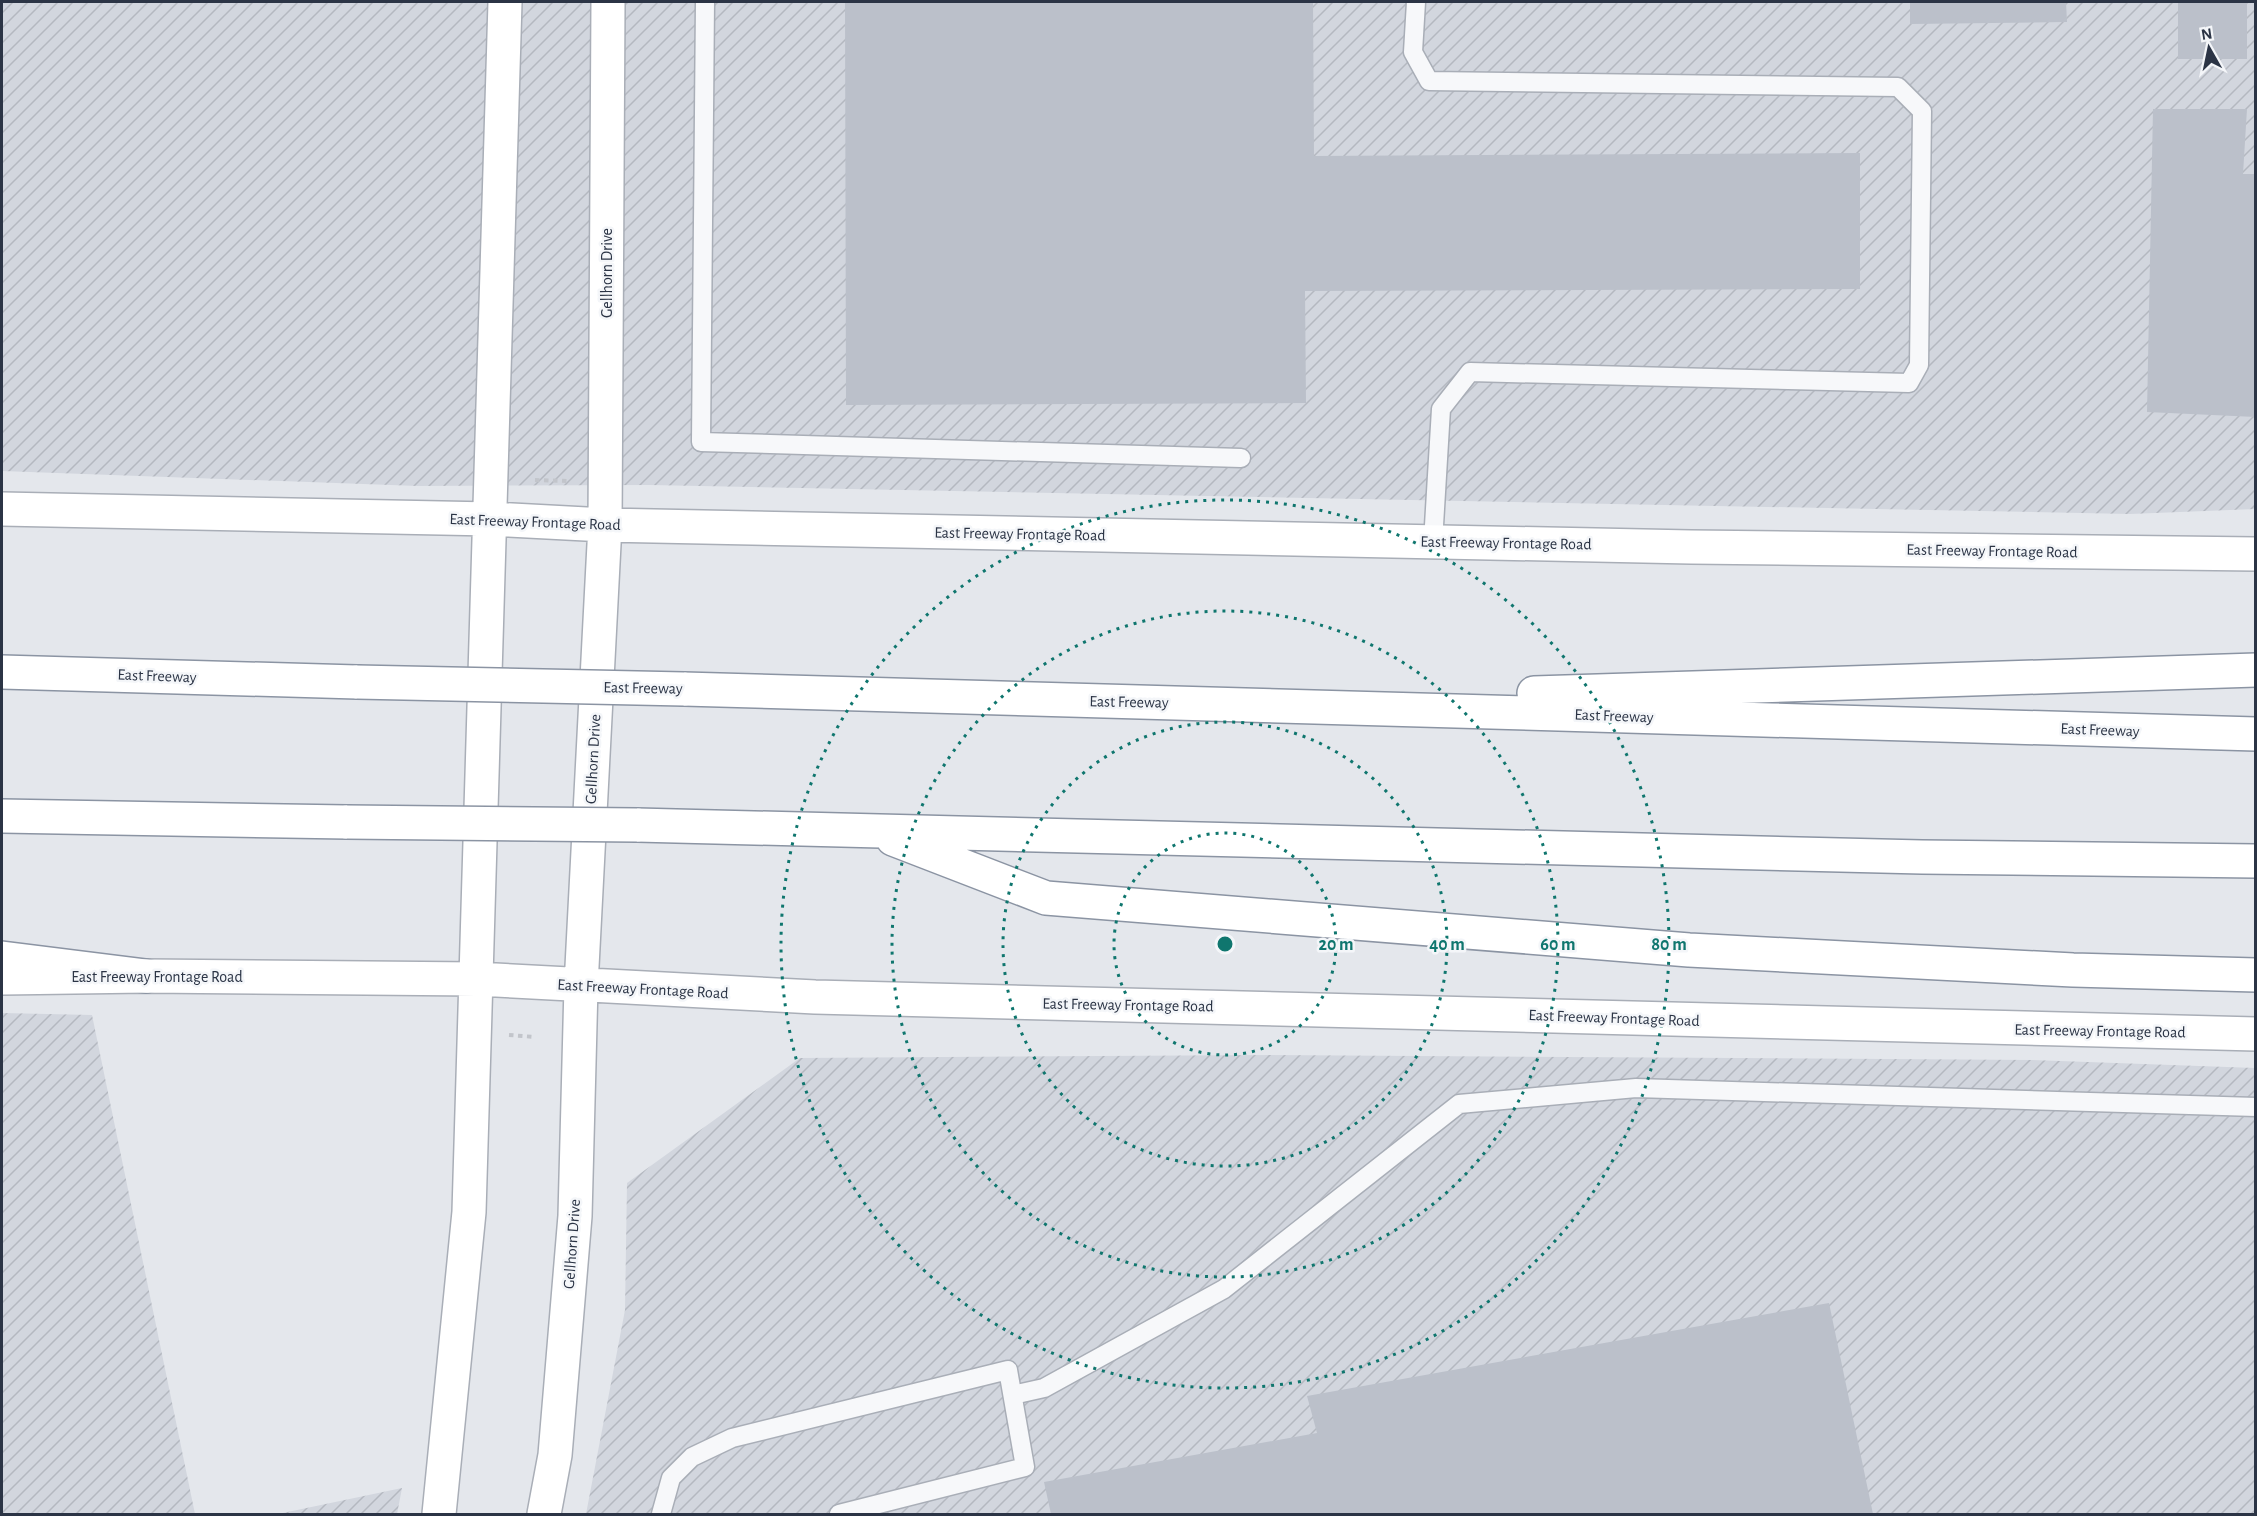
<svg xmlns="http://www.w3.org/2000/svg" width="2257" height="1516" font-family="'Alegreya Sans',sans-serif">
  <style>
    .industrial { fill: url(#industrial-furrows) }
    .building { fill: #bbc0ca }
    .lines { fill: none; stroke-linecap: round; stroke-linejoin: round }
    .service-casing { stroke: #a9aeb7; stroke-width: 21 }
    .secondary-casing { stroke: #a9aeb7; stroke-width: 36 }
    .motorway-casing { stroke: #8b94a3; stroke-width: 36 }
    .path { stroke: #c2c5cb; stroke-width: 4; stroke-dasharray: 4.5 4.5; stroke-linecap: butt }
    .service { stroke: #f7f8fa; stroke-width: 18 }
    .secondary { stroke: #fff; stroke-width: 33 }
    .motorway { stroke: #fff; stroke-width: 33 }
    .motorway-bridge-casing { stroke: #8b94a3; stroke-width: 36; stroke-linecap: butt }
    .motorway-bridge { stroke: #fff; stroke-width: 33 }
    .ring { fill: none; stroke: #0f766e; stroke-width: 3; stroke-dasharray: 3 6 }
    .labels { text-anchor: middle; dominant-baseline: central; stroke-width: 5; stroke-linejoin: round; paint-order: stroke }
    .street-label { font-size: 16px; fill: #2b3445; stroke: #f4f6f9 }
    .centre { fill: #0f766e; stroke: #f4f6f9; stroke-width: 3 }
    .ring-label { font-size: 18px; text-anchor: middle; font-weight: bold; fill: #0f766e; stroke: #f4f6f9; stroke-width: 5; stroke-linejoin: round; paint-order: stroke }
  </style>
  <defs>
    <pattern id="industrial-furrows" width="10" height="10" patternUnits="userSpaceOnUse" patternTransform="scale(1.5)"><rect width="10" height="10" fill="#d2d6de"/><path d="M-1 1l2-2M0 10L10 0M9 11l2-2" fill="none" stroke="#b4b8c0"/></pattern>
  </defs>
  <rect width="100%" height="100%" fill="#e4e7ec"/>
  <path class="industrial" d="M2,2H2255V509L2130,514L650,485L418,486L2,471Z
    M2,1013L92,1015L195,1514H2Z
    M1270,1055L2032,1060L2255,1068V1514H586L625,1310L627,1183L800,1058Z
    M402,1488L397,1514H278Z"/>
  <path class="building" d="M845,2H1313L1314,156L1860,153V289L1305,291L1306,403L846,405Z
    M1910,2H2066L2067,22L1910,24Z
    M2178,2H2247V59H2178Z
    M2153,109H2247L2243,174H2256V417L2147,412Z
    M1829,1303L1873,1514H1051L1044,1482L1317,1433L1307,1396Z"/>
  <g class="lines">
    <g class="service-casing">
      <path id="service" d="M705,2L701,442L1241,458
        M1416,2L1413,52L1429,81L1898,87L1922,111L1919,365L1909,383L1470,372L1441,409L1433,542
        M1013,1395L1044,1388L1224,1289L1459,1104L1636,1088L2256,1107
        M661,1514L671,1478L692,1457L732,1438L1008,1370L1025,1467L839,1514"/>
    </g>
    <g class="secondary-casing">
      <path id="secondary" d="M2,509L491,519L605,525L1691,547L2256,554
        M2,978L146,976L477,979L815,997L2256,1034
        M439,1514L469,1212L505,2
        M544,1514L555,1455L575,1216L581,986L605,525L608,2"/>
    </g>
    <g class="motorway-casing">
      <path id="motorway" d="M2,672L357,682
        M684,689L2256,734
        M1534,693L2256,670
        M2,816L347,822
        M637,825L1922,857L2256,861
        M893,839L1046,898L1689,950L2073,970L2256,975
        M2,958L146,976"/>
    </g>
    <path class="path" d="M535,480L569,481
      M509,1035L535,1037"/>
    <use href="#service" class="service"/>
    <use href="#secondary" class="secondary"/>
    <use href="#motorway" class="motorway"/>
    <g class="motorway-bridge-casing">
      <path id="motorway-bridge" d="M357,682L684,689
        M347,822L637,825"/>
    </g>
    <use href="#motorway-bridge" class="motorway-bridge"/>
  </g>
  <g class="ring">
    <circle cx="1225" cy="944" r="111"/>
    <circle cx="1225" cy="944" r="222"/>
    <circle cx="1225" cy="944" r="333"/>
    <circle cx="1225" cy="944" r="444"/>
  </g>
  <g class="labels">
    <g class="street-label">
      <text transform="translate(607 273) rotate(-90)">Gellhorn Drive</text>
      <text transform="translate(535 522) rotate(2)">East Freeway Frontage Road</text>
      <text transform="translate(1020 534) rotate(1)">East Freeway Frontage Road</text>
      <text transform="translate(1506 543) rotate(1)">East Freeway Frontage Road</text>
      <text transform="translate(1992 551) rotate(1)">East Freeway Frontage Road</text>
      <text transform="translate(157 676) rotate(2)">East Freeway</text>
      <text transform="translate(643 688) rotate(1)">East Freeway</text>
      <text transform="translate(1129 702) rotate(1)">East Freeway</text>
      <text transform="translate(1614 716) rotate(2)">East Freeway</text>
      <text transform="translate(2100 730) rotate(2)">East Freeway</text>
      <text transform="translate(593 759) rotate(-87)">Gellhorn Drive</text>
      <text x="157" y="977">East Freeway Frontage Road</text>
      <text transform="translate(643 989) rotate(3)">East Freeway Frontage Road</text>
      <text transform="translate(1128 1005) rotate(1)">East Freeway Frontage Road</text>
      <text transform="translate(1614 1018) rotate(2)">East Freeway Frontage Road</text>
      <text transform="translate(2100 1031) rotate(1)">East Freeway Frontage Road</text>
      <text transform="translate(572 1244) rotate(-86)">Gellhorn Drive</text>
    </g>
  </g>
  <circle cx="1225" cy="944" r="9" class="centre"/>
  <g class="ring-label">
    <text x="1336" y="950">20 m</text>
    <text x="1447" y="950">40 m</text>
    <text x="1558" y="950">60 m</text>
    <text x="1669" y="950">80 m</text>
  </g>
  <rect width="2257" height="1516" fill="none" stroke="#2b3445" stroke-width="6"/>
  <g transform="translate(2209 48) rotate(351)" stroke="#f4f6f9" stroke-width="4.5" paint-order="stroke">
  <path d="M0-4.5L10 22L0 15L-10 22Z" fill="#2b3445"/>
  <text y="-9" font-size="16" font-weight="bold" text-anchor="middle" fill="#2b3445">N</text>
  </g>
</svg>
